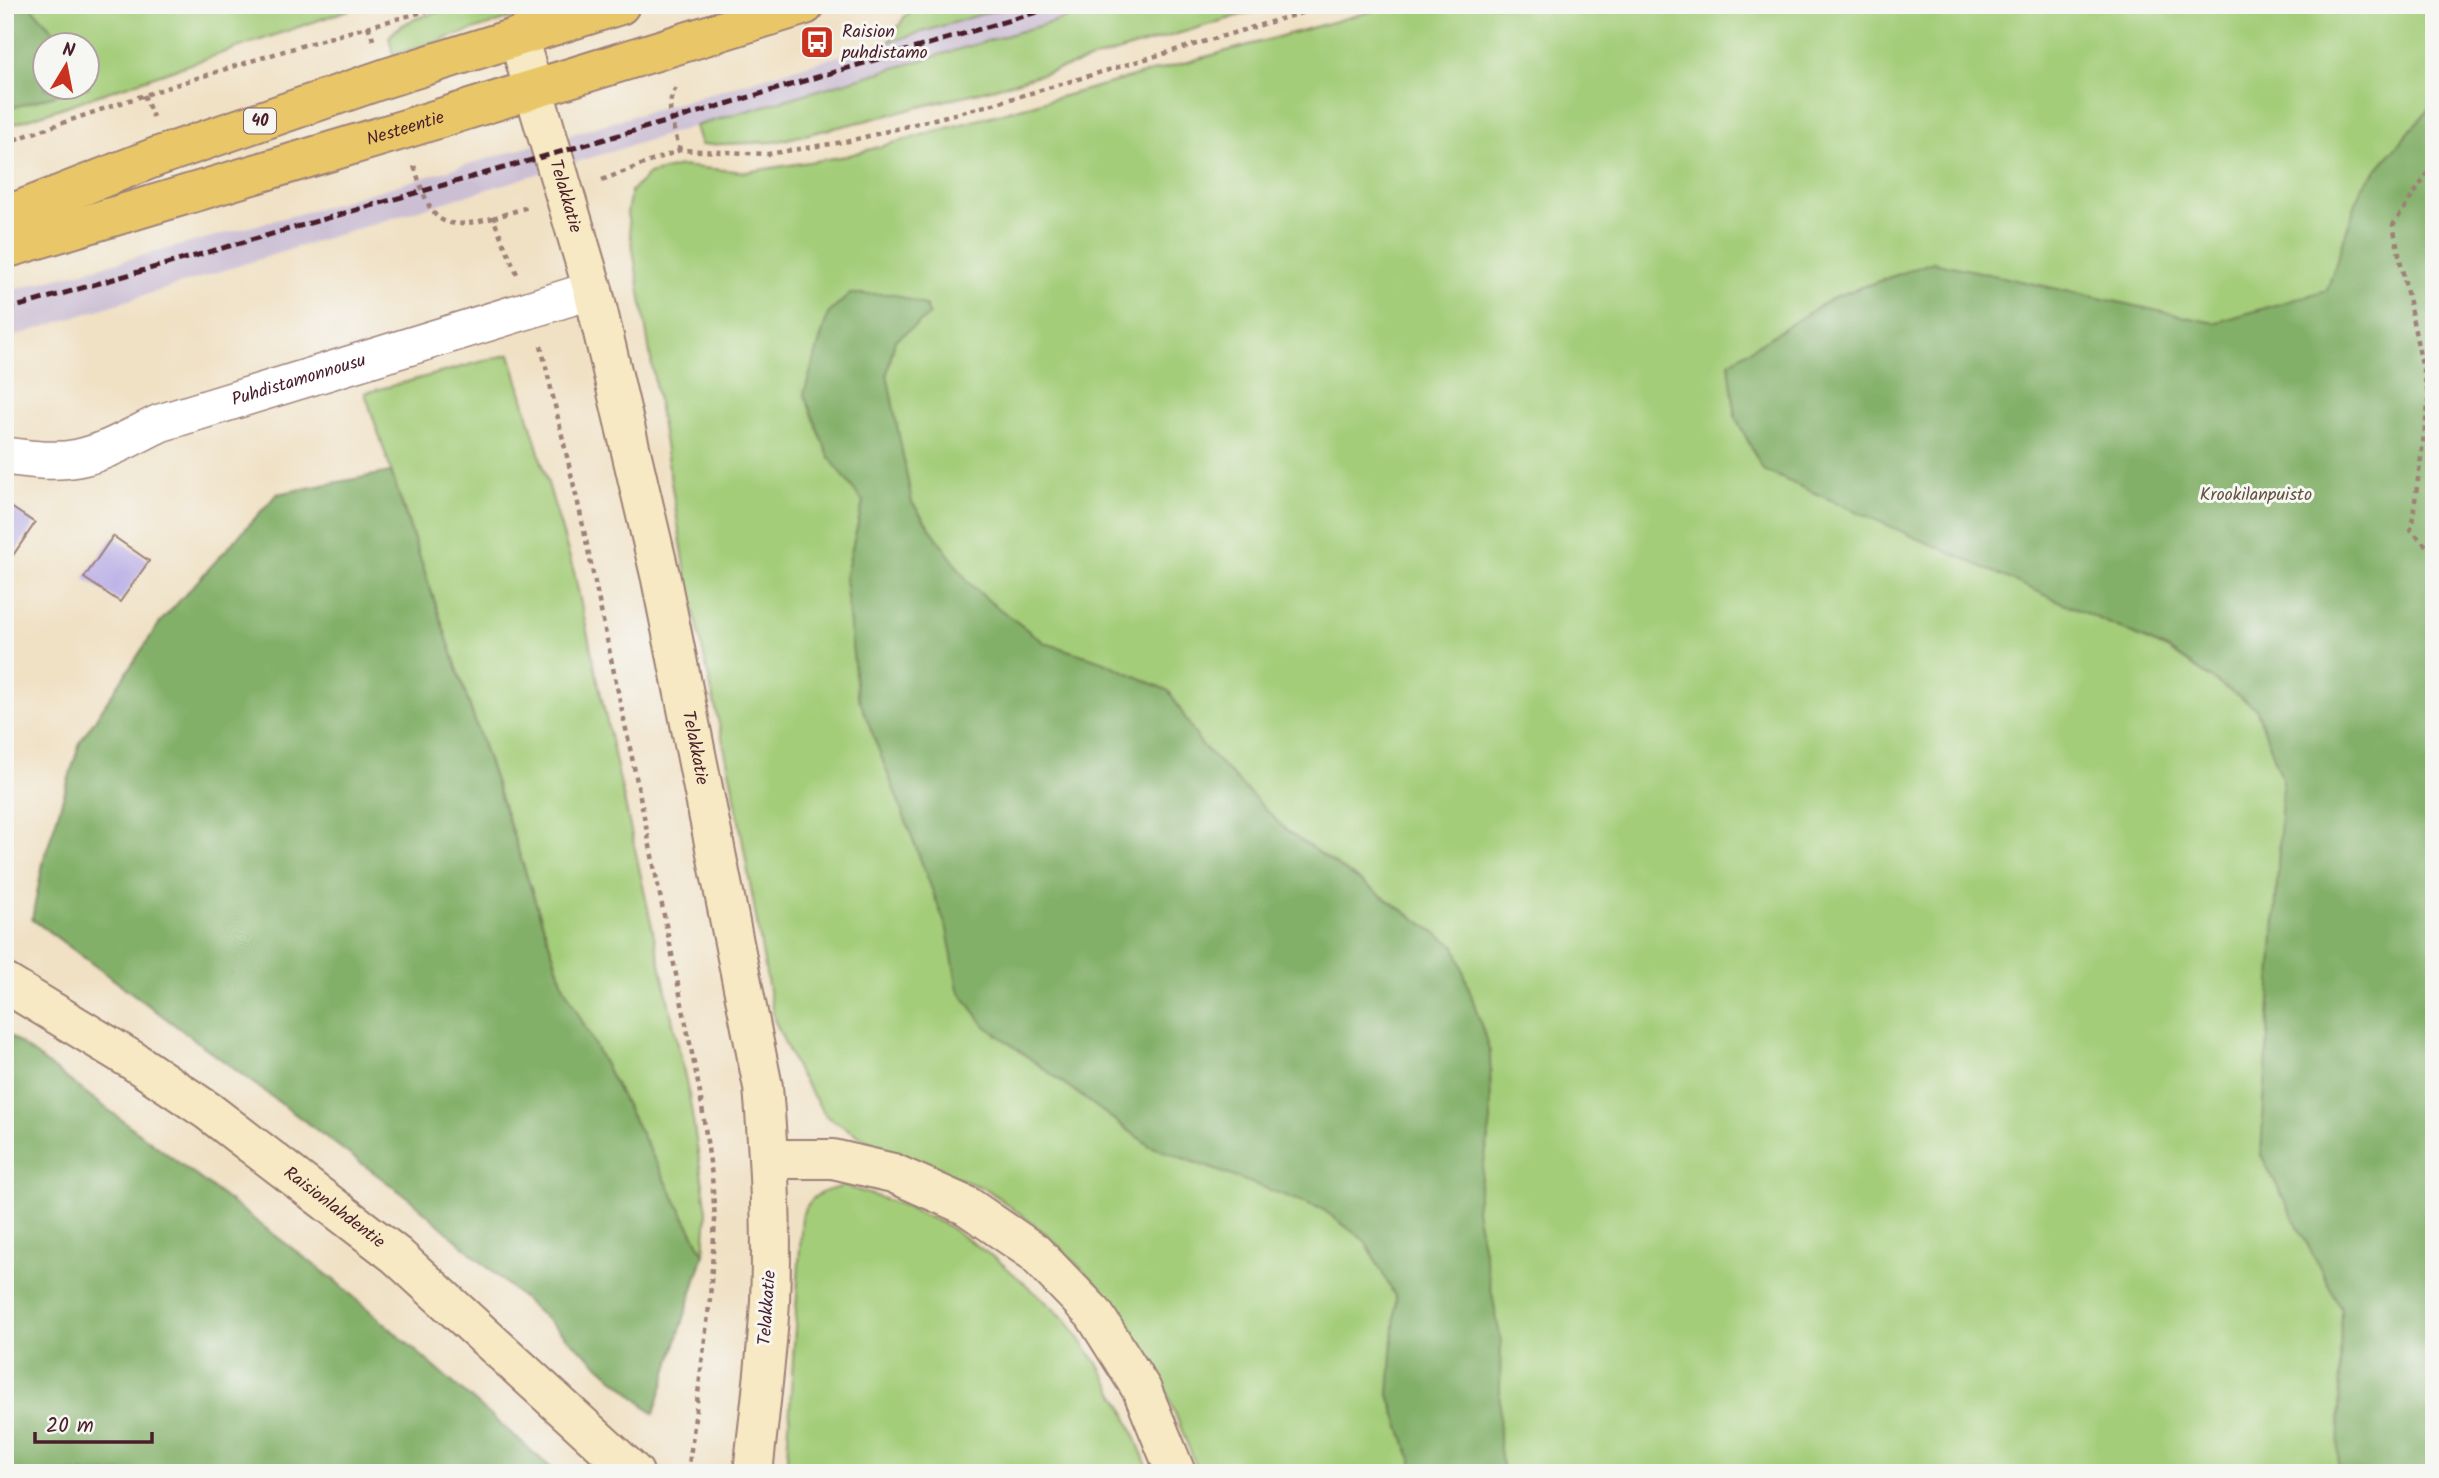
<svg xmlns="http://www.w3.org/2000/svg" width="2439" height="1478" font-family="Kalam,sans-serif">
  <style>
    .industrial { fill: #ccbfd4 }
    .green { fill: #a4cd79; stroke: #777652; stroke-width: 2; fill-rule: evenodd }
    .forest { fill: #83b069; stroke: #66684a; stroke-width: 2 }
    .building { fill: #b8ace6 }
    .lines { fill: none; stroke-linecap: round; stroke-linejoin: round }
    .street-casing { stroke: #9d8078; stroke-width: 40 }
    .secondary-casing { stroke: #9d8078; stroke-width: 42 }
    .primary-casing { stroke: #9d8078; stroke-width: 42 }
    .path { stroke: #9d8078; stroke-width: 4.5; stroke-dasharray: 5 5; stroke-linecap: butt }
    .street { stroke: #fff; stroke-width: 37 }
    .secondary { stroke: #f6e9c3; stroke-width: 38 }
    .primary { stroke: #e9c769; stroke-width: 38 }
    .rail { stroke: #4a1f2b; stroke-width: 5; stroke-dasharray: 10 5; stroke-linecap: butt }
    .labels { text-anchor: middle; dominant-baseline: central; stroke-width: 6; stroke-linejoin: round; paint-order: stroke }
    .shield { fill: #f6f6f2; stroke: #7e6067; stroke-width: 2 }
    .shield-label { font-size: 16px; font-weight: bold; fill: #4a1f2b }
    .poi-label { font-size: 18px; fill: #4a1f2b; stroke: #f6f6f2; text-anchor: start }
    .street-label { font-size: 18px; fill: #4a1f2b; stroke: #f6f6f2 }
    .park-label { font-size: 18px; fill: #655342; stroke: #f6f6f2 }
  </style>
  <rect width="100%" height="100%" fill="#f6f6f2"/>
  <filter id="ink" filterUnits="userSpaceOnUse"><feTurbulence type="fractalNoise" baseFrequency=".0143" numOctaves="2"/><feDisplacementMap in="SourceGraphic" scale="14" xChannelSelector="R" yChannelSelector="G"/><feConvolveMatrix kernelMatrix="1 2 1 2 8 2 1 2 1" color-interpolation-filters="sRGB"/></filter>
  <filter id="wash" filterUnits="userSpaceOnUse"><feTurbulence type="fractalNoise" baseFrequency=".00686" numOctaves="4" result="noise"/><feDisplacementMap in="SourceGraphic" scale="28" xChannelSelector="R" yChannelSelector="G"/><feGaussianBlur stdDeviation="1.57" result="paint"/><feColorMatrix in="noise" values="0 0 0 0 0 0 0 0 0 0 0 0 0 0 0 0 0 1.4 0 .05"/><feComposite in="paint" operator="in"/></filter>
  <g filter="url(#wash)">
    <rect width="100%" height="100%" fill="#f0e1c5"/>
    <path class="industrial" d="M1012,5H1111L695,126L317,241L5,339V292L306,212Z"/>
    <path class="green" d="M5,5H363L5,127ZM46,46H88V88H46Z
      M469,5H553L393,55L389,37C406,15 443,12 469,5Z
      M921,5H1012L889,42L905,16Z
      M1111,5H1275L995,88L860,122L774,142L701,145L695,126Z
      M1394,5H2434V1473H1199L1164,1386L1104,1291L1045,1233L988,1190L918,1163L868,1141L826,1116L798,1072L774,1019L734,792L687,579L627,213L631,191L649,174L680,166L746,172L846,156Z
      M510,354L574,572L689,1095L707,1211L704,1254L564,987L365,393Z
      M845,1186L902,1205L946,1225L999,1261L1066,1320L1101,1369L1124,1410L1150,1473H786L802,1215C812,1193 823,1191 845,1186Z"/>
    <path class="forest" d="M5,5H29L67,45L46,46V88H79L5,110Z
      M2434,103V1473H2338L2341,1309L2261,1155L2283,781L2256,708L2167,649L1763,470L1735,416L1729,363L1834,297L1933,262L2214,323L2327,290L2361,188Z
      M850,294H893L925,305L930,315L895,340L887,374L912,502L968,582L989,601L1045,643L1102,661L1169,691L1201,744L1287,831L1455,946L1490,1052L1491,1122L1476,1209L1501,1341L1499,1440L1503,1473H1416L1389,1395L1396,1298L1365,1241L1322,1209L1150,1146L984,1025L958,989L947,929L857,693L845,578L863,502L829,457L804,394L828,314Z
      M391,472L564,987L704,1254L654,1414L411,1200L32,919L43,863L80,742L161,621L277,494Z
      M9,1035L333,1279L557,1473H5V1039Z"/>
    <g id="blocks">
      <path class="building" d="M5,503L35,523L5,567Z
        M113,536L149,561L120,602L84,578Z"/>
    </g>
  </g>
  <g filter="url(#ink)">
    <use href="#blocks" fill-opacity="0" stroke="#9d8078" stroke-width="2"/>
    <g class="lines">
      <g class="street-casing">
        <g id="street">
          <path id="s1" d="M5,456C29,459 54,463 78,458C107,452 133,436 160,423L593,290"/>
        </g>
      </g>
      <g class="secondary-casing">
        <g id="secondary">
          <path id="s2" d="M518,37L593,290L661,579L763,1087C769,1158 773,1230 770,1301C767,1358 759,1416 753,1473"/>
          <path id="s3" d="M5,983L132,1060L208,1111L396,1255L634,1473"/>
          <path d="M769,1159H833L893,1173L967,1206L1034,1252L1094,1314L1142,1390L1176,1473"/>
        </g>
      </g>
      <g class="primary-casing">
        <g id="primary">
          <path d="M5,216L156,157L386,78L620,5"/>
          <path id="s4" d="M5,249L402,130L805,5"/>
        </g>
      </g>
      <path class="path" d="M368,26L374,42
        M676,88C663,105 675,131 680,150
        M144,95L153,117
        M5,143C152,91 300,43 450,5
        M2434,164L2393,225L2429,399L2411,530L2434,554
        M414,166C432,219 434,233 493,218L517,274
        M602,180L680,150L768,154L849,141L997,103L1328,5
        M493,218L528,207
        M541,346L580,512L634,767L700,1093L712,1176L715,1220L710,1299L688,1473"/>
      <use href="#street" class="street"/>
      <use href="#secondary" class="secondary"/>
      <use href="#primary" class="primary"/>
      <path class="rail" d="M5,310L672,120L1061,5"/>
    </g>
  </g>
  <defs>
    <g id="bus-square" transform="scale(1.75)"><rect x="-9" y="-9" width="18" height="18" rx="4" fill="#c8321e" stroke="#f6f6f2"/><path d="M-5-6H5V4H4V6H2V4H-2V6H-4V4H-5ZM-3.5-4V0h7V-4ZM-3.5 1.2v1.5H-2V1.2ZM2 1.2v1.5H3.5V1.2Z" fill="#fff"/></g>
  </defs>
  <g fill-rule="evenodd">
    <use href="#bus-square" x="817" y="42"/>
  </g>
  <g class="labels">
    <rect class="shield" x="244" y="108.5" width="32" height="25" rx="5"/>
    <g class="shield-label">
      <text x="260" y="121">40</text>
    </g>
    <g class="poi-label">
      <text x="842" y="32">Raision<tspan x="842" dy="21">puhdistamo</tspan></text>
    </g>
    <g class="street-label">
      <text stroke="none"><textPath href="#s4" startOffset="418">Nesteentie</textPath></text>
      <text stroke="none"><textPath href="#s2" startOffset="166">Telakkatie</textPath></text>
      <text stroke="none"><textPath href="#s1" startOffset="308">Puhdistamonnousu</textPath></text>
      <text stroke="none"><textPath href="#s2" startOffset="733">Telakkatie</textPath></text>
      <text stroke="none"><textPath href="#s3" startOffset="399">Raisionlahdentie</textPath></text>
      <text transform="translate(768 1308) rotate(-86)">Telakkatie</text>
    </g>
    <g class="park-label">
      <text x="2256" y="495">Krookilanpuisto</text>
    </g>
  </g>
  <rect width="2439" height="1478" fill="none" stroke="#f6f6f2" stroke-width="28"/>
  <g transform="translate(66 66) rotate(10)"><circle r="33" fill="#f6f6f2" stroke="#b1a0a2" stroke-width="2"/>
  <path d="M0-5L12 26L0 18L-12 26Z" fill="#c8321e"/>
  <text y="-10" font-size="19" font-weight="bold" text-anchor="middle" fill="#4a1f2b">N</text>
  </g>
  <path d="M35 1432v10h117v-10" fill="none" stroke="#4a1f2b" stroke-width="3.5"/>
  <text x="46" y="1432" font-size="21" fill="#4a1f2b" stroke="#f6f6f2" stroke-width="5" paint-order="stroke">20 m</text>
</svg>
